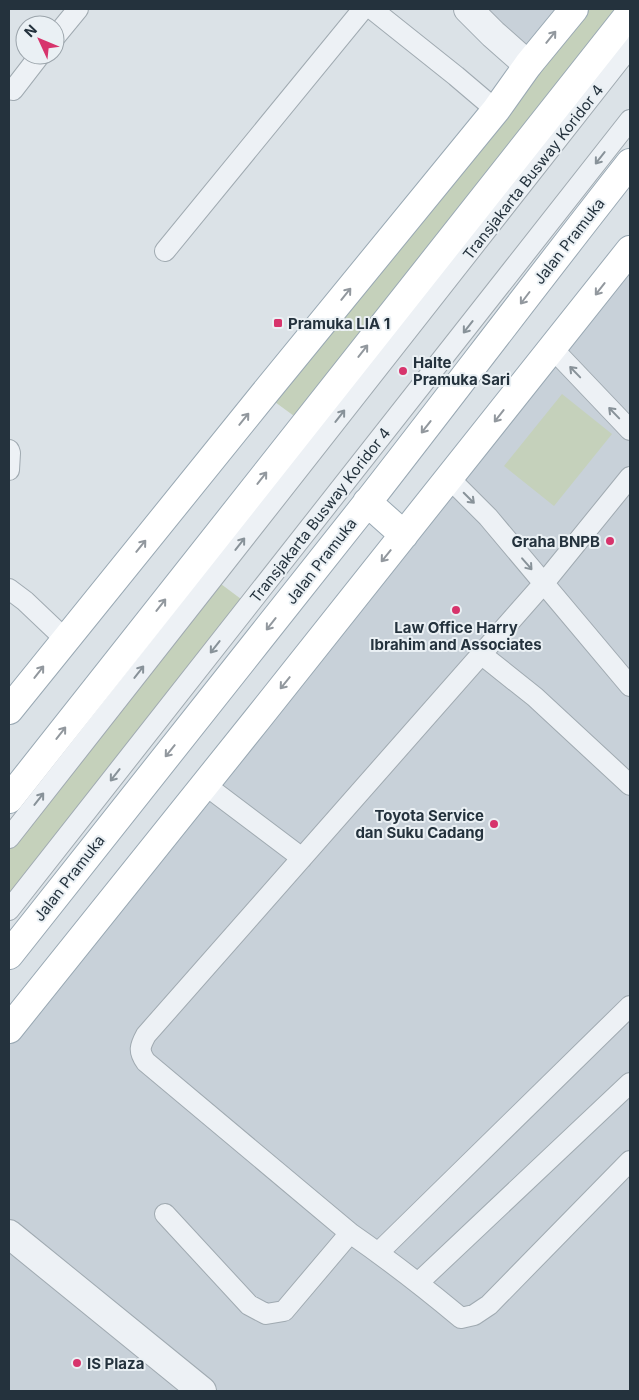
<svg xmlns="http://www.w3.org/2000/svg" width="639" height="1400" font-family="Inter,sans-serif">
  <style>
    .built { fill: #c8d1d9 }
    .green { fill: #c5d1bb }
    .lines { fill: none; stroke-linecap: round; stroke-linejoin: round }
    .service-casing { stroke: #a0aab1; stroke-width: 22 }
    .minor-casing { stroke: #a0aab1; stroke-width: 30 }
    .primary-casing { stroke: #99a8b3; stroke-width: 30 }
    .service { stroke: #edf1f5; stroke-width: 20 }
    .minor { stroke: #edf1f5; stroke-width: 28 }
    .primary { stroke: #fff; stroke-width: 28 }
    .oneway { stroke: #92989e }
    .oneway2 { stroke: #889299 }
    .poi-dot { fill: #d7346c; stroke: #eaf0f4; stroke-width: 2 }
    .labels { text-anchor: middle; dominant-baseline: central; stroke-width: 4; stroke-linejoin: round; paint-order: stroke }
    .street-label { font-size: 15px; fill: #24323d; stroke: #eaf0f4 }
    .poi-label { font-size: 15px; font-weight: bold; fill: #24323d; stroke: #eaf0f4; text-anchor: start }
  </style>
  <rect width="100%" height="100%" fill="#dbe2e7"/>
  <path class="built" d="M473,9H574L528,65Z
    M630,238V1391H9V1025Z"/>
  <path class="green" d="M574,9H630L305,424L264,394Z
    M562,394L612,434L554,506L504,466Z
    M213,578L249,605L9,910V838Z"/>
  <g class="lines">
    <g class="service-casing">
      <path id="service" d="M372,9L456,76L496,110
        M55,37L78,9
        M13,90L40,55
        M165,251L363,9
        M552,348L630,430
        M9,450L10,453L9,470
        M630,477L544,583L146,1035C140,1046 138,1051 146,1062L350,1233C389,1260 425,1288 461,1318L474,1315L489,1305L630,1161
        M450,479L488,517L630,686
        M9,589L25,601L65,639
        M481,654L535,697L630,785
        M204,784L302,858
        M9,838L630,47
        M9,910L630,120
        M165,1214L249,1305L266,1314L284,1311L350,1233
        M378,1253L630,1006
        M418,1283L630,1083"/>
    </g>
    <g class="minor-casing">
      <path id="minor" d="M468,9L493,34L528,65
        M9,1234L202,1391"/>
    </g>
    <g class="primary-casing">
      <path id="primary" d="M367,502L404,535
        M9,710L264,394L496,110L528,65L574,9
        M9,799L630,13
        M9,955C127,804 248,654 367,503C455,390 541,276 630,163
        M9,1029C217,770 424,511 630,250"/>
    </g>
    <use href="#service" class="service"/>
    <use href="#minor" class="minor"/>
    <use href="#primary" class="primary"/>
  </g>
  <defs><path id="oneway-shaft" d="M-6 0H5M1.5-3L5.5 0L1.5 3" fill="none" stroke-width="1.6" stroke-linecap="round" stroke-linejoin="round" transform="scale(1.25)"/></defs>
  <g class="oneway">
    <use href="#oneway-shaft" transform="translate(551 37) rotate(-51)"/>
    <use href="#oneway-shaft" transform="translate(600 289) rotate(128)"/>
    <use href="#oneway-shaft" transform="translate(346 294) rotate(-51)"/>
    <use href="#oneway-shaft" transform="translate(525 298) rotate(127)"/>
    <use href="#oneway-shaft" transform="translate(363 351) rotate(-52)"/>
    <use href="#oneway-shaft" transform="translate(499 416) rotate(128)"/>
    <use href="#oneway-shaft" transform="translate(244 419) rotate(-51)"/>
    <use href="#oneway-shaft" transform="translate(426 427) rotate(128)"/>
    <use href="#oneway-shaft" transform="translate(262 478) rotate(-52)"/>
    <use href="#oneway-shaft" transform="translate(141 546) rotate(-51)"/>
    <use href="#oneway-shaft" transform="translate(386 556) rotate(129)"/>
    <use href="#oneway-shaft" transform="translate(161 605) rotate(-52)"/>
    <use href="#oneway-shaft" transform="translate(271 624) rotate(128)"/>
    <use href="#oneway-shaft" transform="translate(39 672) rotate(-52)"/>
    <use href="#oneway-shaft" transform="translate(285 683) rotate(129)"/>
    <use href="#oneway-shaft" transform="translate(61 733) rotate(-52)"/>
    <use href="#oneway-shaft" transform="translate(170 751) rotate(129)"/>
  </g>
  <g class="oneway2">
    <use href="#oneway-shaft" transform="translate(600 158) rotate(128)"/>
    <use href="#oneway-shaft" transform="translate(468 327) rotate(128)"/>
    <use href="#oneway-shaft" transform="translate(575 372) rotate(-134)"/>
    <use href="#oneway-shaft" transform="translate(614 413) rotate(-134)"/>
    <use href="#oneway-shaft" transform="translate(340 416) rotate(-52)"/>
    <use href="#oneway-shaft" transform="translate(469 498) rotate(45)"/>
    <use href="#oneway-shaft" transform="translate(240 544) rotate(-52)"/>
    <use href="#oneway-shaft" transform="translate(527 564) rotate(49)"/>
    <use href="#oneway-shaft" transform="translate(215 647) rotate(128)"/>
    <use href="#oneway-shaft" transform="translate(139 672) rotate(-52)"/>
    <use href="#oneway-shaft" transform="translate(115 775) rotate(128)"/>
    <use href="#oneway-shaft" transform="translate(39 799) rotate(-52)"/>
  </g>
  <g class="poi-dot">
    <rect x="273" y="318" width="10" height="10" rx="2.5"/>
    <circle cx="403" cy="371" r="5"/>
    <circle cx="610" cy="541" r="5"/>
    <circle cx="456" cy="610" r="5"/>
    <circle cx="494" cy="824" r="5"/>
    <circle cx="77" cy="1363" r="5"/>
  </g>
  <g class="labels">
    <g class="street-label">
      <text transform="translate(533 172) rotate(-52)">Transjakarta Busway Koridor 4</text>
      <text transform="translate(569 241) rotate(-52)">Jalan Pramuka</text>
      <text transform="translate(320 515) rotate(-52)">Transjakarta Busway Koridor 4</text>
      <text transform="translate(321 561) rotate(-52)">Jalan Pramuka</text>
      <text transform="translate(69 878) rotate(-52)">Jalan Pramuka</text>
    </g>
    <g class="poi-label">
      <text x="288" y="323">Pramuka LIA 1</text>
      <text x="413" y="362">Halte<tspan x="413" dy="17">Pramuka Sari</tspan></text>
      <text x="600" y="541" text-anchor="end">Graha BNPB</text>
      <text x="456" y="627" text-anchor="middle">Law Office Harry<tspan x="456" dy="17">Ibrahim and Associates</tspan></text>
      <text x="484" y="815" text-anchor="end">Toyota Service<tspan x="484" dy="17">dan Suku Cadang</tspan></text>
      <text x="87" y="1363">IS Plaza</text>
    </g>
  </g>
  <rect width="639" height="1400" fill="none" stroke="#24323d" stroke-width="20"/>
  <g transform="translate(40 40) rotate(314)"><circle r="24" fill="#eaf0f4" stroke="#9ba4ab"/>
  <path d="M0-4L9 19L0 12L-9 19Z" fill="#d7346c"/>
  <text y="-8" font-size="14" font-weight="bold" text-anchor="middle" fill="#24323d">N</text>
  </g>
</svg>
